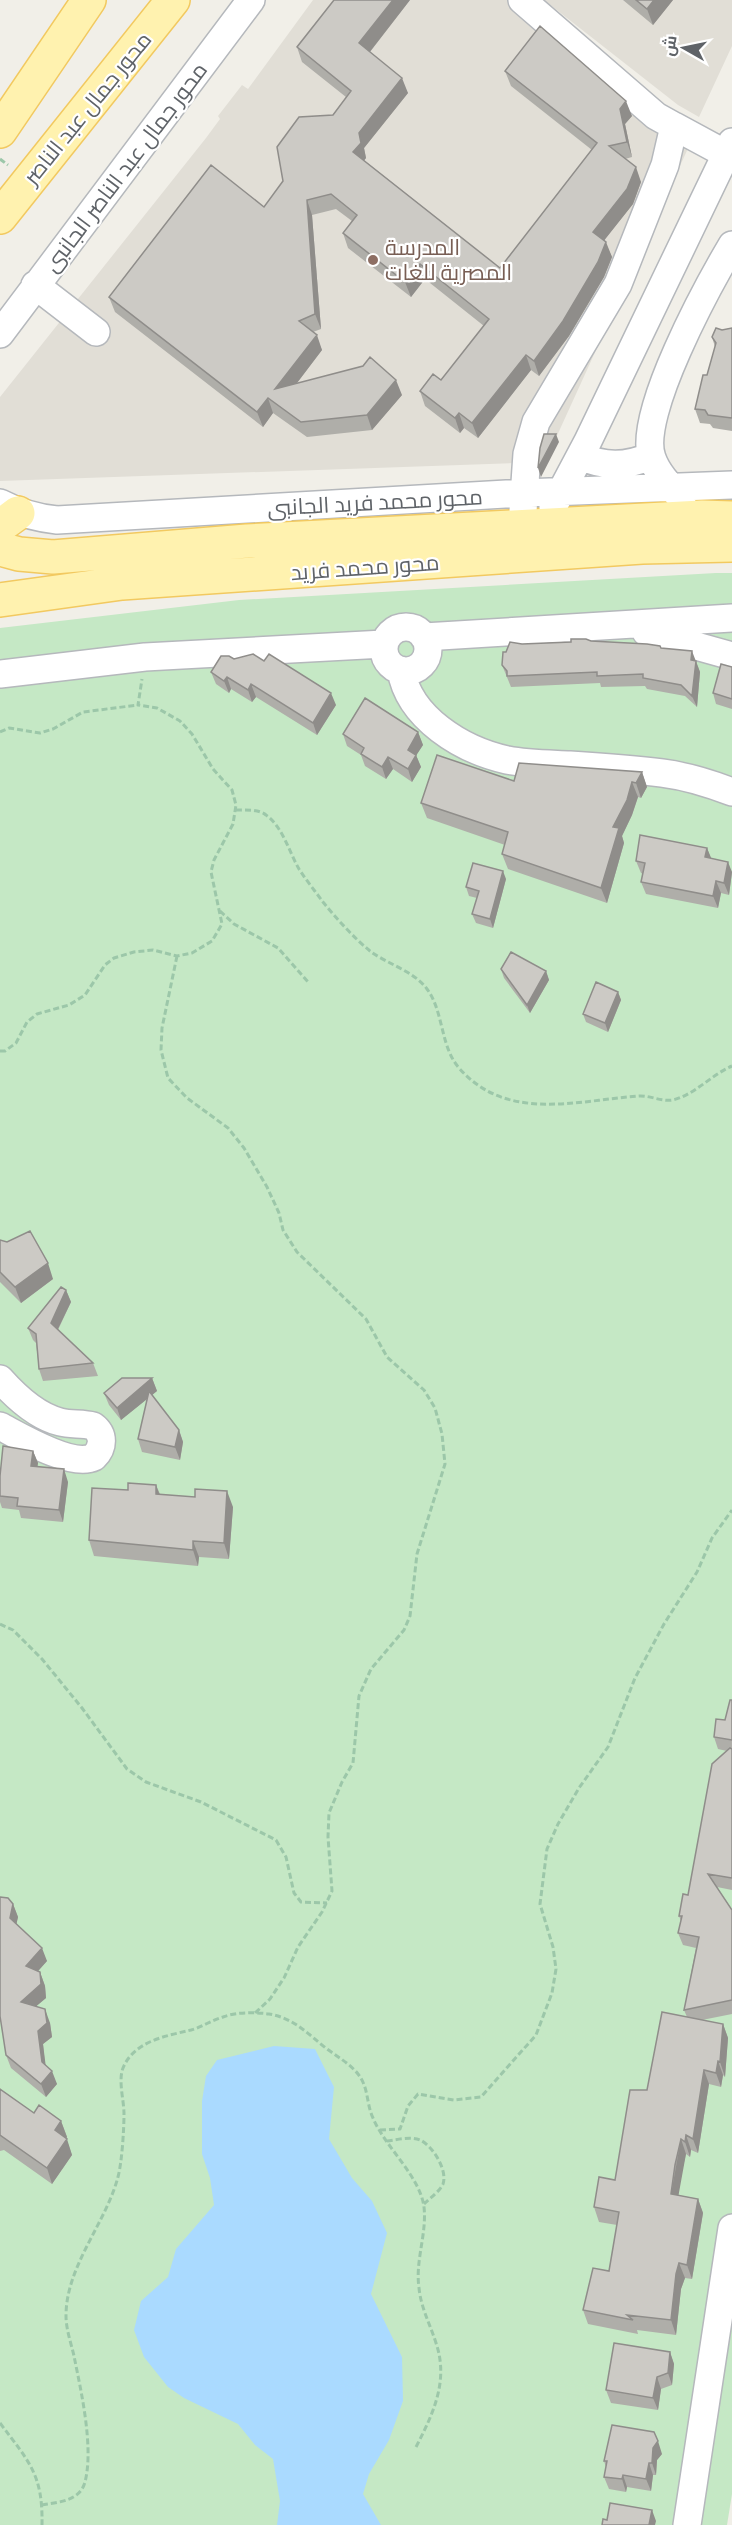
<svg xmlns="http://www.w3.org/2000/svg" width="732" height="2525" font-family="'Titillium Web',Cairo,sans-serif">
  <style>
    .education { fill: #e1ded6 }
    .green { fill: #c5e8c5 }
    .water { fill: #aadaff }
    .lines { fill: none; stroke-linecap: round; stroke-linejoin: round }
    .minor-casing { stroke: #b5b8bc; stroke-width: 30 }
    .major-casing { stroke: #f2c960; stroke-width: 36 }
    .path { stroke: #9cc7a9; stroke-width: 3; stroke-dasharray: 6 3; stroke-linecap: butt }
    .minor { stroke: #fff; stroke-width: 27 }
    .major { stroke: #fff2af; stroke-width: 33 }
    .wall { fill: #afaea9 }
    .shaded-wall { fill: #8f8d8a }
    .building { fill: #cccac5; stroke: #8f8d8a; stroke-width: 1.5 }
    .education-dot { fill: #8d6e63; stroke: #fff; stroke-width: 2 }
    .labels { text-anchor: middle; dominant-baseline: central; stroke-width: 4.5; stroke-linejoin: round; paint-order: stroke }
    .street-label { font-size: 22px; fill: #5f6368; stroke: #fff }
    .education-label { font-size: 22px; fill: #785e54; stroke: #fff; text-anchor: start }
  </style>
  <rect width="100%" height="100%" fill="#f1efe8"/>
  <path class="education" d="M313,0H517L690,144L545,462L0,481V397L206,138L220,119L218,116L242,85L248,89Z
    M544,0H732V46L699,117L678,105Z"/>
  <path class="green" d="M716,573H732V2494L727,2525H0V628L239,600Z"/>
  <path class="water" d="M274,2046L315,2049L334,2087L329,2139L352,2178L372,2201L387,2233L371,2294L402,2357L403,2401L389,2440L369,2474L363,2494L381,2525H277L280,2501L273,2459L255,2445L238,2424L184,2398L168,2387L144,2357L134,2330L141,2301L168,2277L176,2249L214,2205L210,2178L202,2154V2101L206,2076L217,2060Z"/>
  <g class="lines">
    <g class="minor-casing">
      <path id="minor" d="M522,0L656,116L674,126L665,165L618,284L536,422L527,454L523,511
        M674,126L726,154
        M35,285L96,332
        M0,334L251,0
        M580,456C604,467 626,467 651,456
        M682,498C670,487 657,473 652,458C636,416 709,284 732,245
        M0,503C19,513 36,518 57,520L524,493L732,485
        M553,507L588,441L732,142
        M384 649a22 22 0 1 1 44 0a22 22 0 1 1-44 0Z
        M646,632L732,656
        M424,637L732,618
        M401,670C409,718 462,750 507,760C527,764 549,764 570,765C601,767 631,769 662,773C686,776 709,783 732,792
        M0,674L145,657L384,644
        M0,1379C16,1397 36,1416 60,1422C71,1425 82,1423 93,1426C104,1434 104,1447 94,1457C72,1468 21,1437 0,1426
        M687,2525L732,2228"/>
    </g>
    <g class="major-casing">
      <path id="major" d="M0,131L89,0
        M0,217L173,0
        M0,526L18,513
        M0,549L19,554L53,557L247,541L702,517L732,518
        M0,600L122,583L642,547L732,545"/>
    </g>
    <path class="path" d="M0,159L8,165
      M0,732L9,728L40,733L53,729L83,712L138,705
      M236,810C245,810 259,809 266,815C283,827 289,852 299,869C306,880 315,891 323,902C336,918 354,938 370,951C387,964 414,971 427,989C444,1012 440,1046 459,1068C506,1122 575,1101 638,1096C650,1095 661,1102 673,1100C696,1094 711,1075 732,1066
      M220,911L234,924L278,948L308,982
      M177,956L162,1028L161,1050L168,1078L187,1098L228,1128L244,1148L267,1187L279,1213L283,1230L297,1252L366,1319L387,1357L424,1390L435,1408L442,1434L445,1464L417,1554L410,1616L404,1630L371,1669L359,1696L353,1763L342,1782L329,1813L328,1837L332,1891L322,1912L298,1947L284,1978L270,1999L254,2014
      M0,1051H5L16,1043L27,1022L37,1014L69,1005L85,995L105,965L114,958L134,952L153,950L177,956L192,953L212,941L222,924L211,872L214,860L233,824L236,805L232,790L213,769L192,734L180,721L157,708L138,705L142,679
      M0,1624L13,1630L42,1659L82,1708L127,1769L146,1782L201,1802L276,1840L286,1857L294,1893L301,1902L327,1903
      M380,2130L400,2129L408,2106L418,2094L454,2100L481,2097L536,2035L552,1993L556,1969L553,1947L540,1904L547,1849L558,1824L579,1788L608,1747L635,1678L664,1624L697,1572L712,1538L732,1510
      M387,2141C397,2140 410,2136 420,2140C432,2145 448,2170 443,2184C440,2191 430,2198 424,2204
      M0,2423C29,2462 43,2474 42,2525
      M42,2505C59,2502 80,2501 85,2482C94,2447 81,2391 74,2356C71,2343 66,2329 66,2316C66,2266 105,2225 118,2177C122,2162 124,2129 124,2114C124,2100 118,2081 123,2068C134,2041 166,2036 191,2030C202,2027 212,2020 223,2017C236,2012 254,2012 269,2014C294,2018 308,2034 327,2049C338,2057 350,2064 358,2074C369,2088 366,2103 373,2118C385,2147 420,2176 424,2207C427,2234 415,2261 419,2288C421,2308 430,2324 436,2343C449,2381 433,2414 416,2447"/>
    <use href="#minor" class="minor"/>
    <use href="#major" class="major"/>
  </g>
  <path class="wall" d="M410,0L370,52L408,93L364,148L366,158L364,160L500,268L592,150L511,86L505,71L632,116L625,124L632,157L625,159L641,182L633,204L604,240L612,257L604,277L569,336L539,376L531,370L478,438L464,428L460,433L425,406L420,391L441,380L484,326L425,279L411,297L348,248L343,233L352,221L336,209L312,215L321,329L313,332L322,350L297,383L402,395L372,430L307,437L273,413L263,427L115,312L109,297L264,207L346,97L302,62L297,47Z
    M623,0H673L653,25Z
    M732,328V431L713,428L710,424L700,423L695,409L707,375L715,347L712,337L722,330Z
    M522,644L661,648L696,661L700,672L697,707L685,696L647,689L645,686L601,687L600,683L511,687L502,665L506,652Z
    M234,659L336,705L317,735L256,697L252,702L231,689L229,693L216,684L211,672Z
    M732,667V709L716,704L713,693Z
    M418,732L423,745L416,755L421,767L412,782L393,769L386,779L365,766L361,755L347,746L343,734Z
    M642,772L647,787L641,798L638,797L632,815L622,836L624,843L607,903L508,869L502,854L505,845L427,818L421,803L514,781Z
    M707,848L711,859L732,872L729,895L721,893L718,908L646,894L641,882L643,874L641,873L636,861Z
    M506,879L493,928L476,923L472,914L477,898L469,896L466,887Z
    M501,969L546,971L549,980L530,1013L504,978Z
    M618,992L621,1000L608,1032L586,1022L583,1014Z
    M0,1240L53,1279L21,1303L0,1282Z
    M66,1290L71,1302L58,1330L93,1363L98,1376L43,1381L39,1369L36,1343L33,1340L28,1328Z
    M152,1378L157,1391L152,1395L179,1430L183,1442L180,1460L142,1452L138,1439L147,1399L121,1420L109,1405L104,1393Z
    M33,1451L38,1463L37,1466L68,1482L63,1522L21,1518L19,1510L2,1508L0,1502V1476Z
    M156,1485L160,1494L233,1507L229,1559L199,1557L198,1566L94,1556L89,1540L128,1490Z
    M732,1700V1890L717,1887L732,1910V2014L702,2020L723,2024L728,2038L725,2077L723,2075L721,2087L709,2084L698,2153L691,2150L690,2157L686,2154L680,2179L678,2195L698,2199L703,2213L692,2279L685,2278L681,2289L676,2335L637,2330L638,2334L588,2324L583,2310L609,2271L617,2225L599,2222L594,2207L615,2180L647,2090L687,2017L684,2010L696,1948L683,1945L678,1933L681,1921L679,1916L688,1895L727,1751L718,1749L714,1737L725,1720Z
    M13,1904L18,1917L16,1924L47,1961L38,1971L40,1972L45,1986L46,1998L36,2006L50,2023L52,2037L43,2044L45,2065L57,2084L46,2097L11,2068L6,2055Z
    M0,2089L34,2113L61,2121L67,2137L66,2138L72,2155L52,2184L4,2150L0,2151Z
    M670,2352L674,2364L672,2385L661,2389L658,2410L611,2403L606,2390Z
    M662,2454L657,2460L656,2475H653L651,2491L627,2487L626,2492L609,2489L604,2477L606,2467L604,2461Z"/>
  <path class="shaded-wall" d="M393,0H410L365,58L359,43Z
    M654,0H673L653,25L647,9Z
    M402,78L408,93L364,148L366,158L359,167L353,152L359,133Z
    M626,101L632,116L625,124L632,157L627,142L620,109Z
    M636,167L641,182L633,204L599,247L593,232Z
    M307,200L312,215L321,329L315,314Z
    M606,242L612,257L604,277L569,336L539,376L534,361Z
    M420,264L425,279L411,297L405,282Z
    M317,335L322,350L281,404L275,389Z
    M526,355L531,370L478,438L472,423Z
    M396,380L402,395L372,430L367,415Z
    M268,398L273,413L263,427L257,412Z
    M459,413L464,428L460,433L455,418Z
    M556,434L559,442L541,477L538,468Z
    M692,651L700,672L697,707L692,696L691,660Z
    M227,677L231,689L229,693L224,681Z
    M251,684L256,697L252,702L248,690Z
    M331,693L336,705L317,735L313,723Z
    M418,732L423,745L412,762L408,750Z
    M416,755L421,767L412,782L408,769Z
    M388,757L393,769L386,779L382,767Z
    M642,772L647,787L641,798L636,783Z
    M632,782L638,797L632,815L622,836L624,843L607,903L601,888L613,827Z
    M707,848L712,860L705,857Z
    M728,862L732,872L729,895L724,883Z
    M503,871L506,879L493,928L490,919Z
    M716,881L721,893L718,908L713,896Z
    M546,971L549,980L530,1013L527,1005Z
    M618,992L621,1000L608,1032L605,1023Z
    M48,1263L53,1279L21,1303L15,1287Z
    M66,1290L71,1302L55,1335L51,1323Z
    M152,1378L157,1391L121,1420L117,1408Z
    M179,1430L183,1442L180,1460L175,1447Z
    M33,1451L38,1463L36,1478L31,1466Z
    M64,1469L68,1482L63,1522L59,1510Z
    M156,1485L162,1501L156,1494Z
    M227,1491L233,1507L229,1559L224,1543Z
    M193,1541L199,1557L198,1566L193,1550Z
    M13,1904L18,1917L15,1931L10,1918Z
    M42,1948L47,1961L31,1979L26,1966Z
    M40,1972L45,1986L46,1998L26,2015L21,2002Z
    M45,2009L50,2023L52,2037L43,2044L47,2076L42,2062L38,2031Z
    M723,2024L728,2038L725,2077L720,2062Z
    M718,2061L723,2075L721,2087L716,2073Z
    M704,2070L709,2084L698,2153L693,2139Z
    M52,2071L57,2084L46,2097L41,2084Z
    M61,2121L67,2137L61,2146L55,2130Z
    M686,2135L691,2150L690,2157L685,2142Z
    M67,2139L72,2155L52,2184L47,2168Z
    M681,2139L686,2154L676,2209L671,2194Z
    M698,2199L703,2213L692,2279L687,2265Z
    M679,2263L685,2278L681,2289L676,2335L671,2320L676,2274Z
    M670,2352L674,2364L672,2385L668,2373Z
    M657,2377L661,2389L658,2410L653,2398Z
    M658,2441L662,2454L657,2460L656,2475L652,2463L653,2448Z
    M649,2463L653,2475L651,2491L646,2479Z
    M623,2475L627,2487L626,2492L622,2479Z
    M652,2510L656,2521L655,2525H649Z"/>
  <path class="building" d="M334,0H393L359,43L402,78L359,133L361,143L353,152L500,268L597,143L505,71L540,26L626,101L620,109L627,142L609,146L636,167L627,189L593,232L606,242L598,262L563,321L534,361L526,355L472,423L459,413L455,418L420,391L433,374L441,380L489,319L420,264L405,282L343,233L357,215L331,194L307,200L315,314L299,321L317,335L275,389L363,366L370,357L396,380L367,415L301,422L268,398L257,412L109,297L211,165L264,207L283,181L277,147L299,117L333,115L351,91L297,47Z
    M636,0H654L647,9Z
    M716,328L722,330L732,328V418L708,415L705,410L695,409L703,375H707L716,343L712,337Z
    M544,434H556L538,468L540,448Z
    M571,639H586L591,641L647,644L660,646L661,648L692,651L691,660L696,661L692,696L681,685L643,678V674L597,676V672L507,676V671L502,665L503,652H506L510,642L522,644L571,642Z
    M253,654L264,661L269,654L331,693L313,723L251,684L248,690L227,677L224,681L211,672L221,656H229L234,659Z
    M721,664L732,667V699L713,693Z
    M365,698L418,732L408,750L416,755L408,769L388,757L382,767L361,754L364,748L343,734Z
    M437,755L514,781L519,763L642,772L636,783L632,782L627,800L613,827L619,828L601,888L502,854L508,832L421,803Z
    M640,835L707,848L705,857L728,862L724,883L716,881L713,896L641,882L645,863L636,861Z
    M473,863L503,871L490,919L472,914L479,891L466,887Z
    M511,952L546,971L527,1005L501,969Z
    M596,982L618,992L605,1023L583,1014Z
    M30,1231L48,1263L15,1287L0,1272V1240L7,1242Z
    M61,1287L66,1290L51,1323L93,1363L39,1369L36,1334L28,1328Z
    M122,1378H152L117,1408L104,1393Z
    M149,1391L179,1430L175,1447L138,1439Z
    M3,1446L33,1451L31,1466L64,1469L59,1510L17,1506L18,1498L0,1496V1476Z
    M128,1483L156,1485V1494L195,1497V1489L227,1491L224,1543L193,1541V1550L89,1540L92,1488L128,1490Z
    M730,1700H732V1740L714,1737L716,1719L725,1720Z
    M730,1748L732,1749V1878L708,1874L732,1910V2000L684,2010L699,1937L678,1933L682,1916H679L683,1894L688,1895L712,1764Z
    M0,1897L8,1898L13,1904L10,1918L42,1948L26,1966L40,1972L41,1984L21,2002L45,2009L47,2023L38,2031L42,2062L52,2071L41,2084L6,2055L0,2016Z
    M662,2012L723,2024L720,2062L718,2061L716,2073L704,2070L693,2139L686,2135L685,2142L681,2139L675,2165L671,2194L698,2199L687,2265L679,2263L676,2274L671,2320L627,2315L633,2320L583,2310L593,2268L609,2271L619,2212L594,2207L599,2177L615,2180L630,2090H647Z
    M0,2089L34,2113L39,2105L61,2121L55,2130L67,2139L47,2168L0,2135Z
    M614,2343L670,2352L668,2373L657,2377L653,2398L606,2390Z
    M612,2425L654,2432L658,2441L653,2448L652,2463H649L646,2479L623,2475L622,2479L604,2477L607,2461H604Z
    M610,2503L652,2510L649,2525H602L603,2519L607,2520Z"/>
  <circle class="education-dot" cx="373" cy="260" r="6"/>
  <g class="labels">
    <g class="street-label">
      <text transform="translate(87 108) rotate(-51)">محور جمال عبد الناصر</text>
      <text transform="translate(125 167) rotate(-53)">محور جمال عبد الناصر الجانبى</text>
      <text transform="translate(375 502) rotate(-3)">محور محمد فريد الجانبى</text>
      <text transform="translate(365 567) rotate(-4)">محور محمد فريد</text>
    </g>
    <g class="education-label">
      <text x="385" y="247">المدرسة<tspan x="385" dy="25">المصرية للغات</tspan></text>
    </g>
  </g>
  <g transform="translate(684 48) rotate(279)" stroke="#ffffff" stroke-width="4.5" paint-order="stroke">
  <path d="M0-4.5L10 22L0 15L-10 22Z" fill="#5f6368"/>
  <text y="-9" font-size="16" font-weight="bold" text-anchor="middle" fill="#5f6368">ش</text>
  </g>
</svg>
